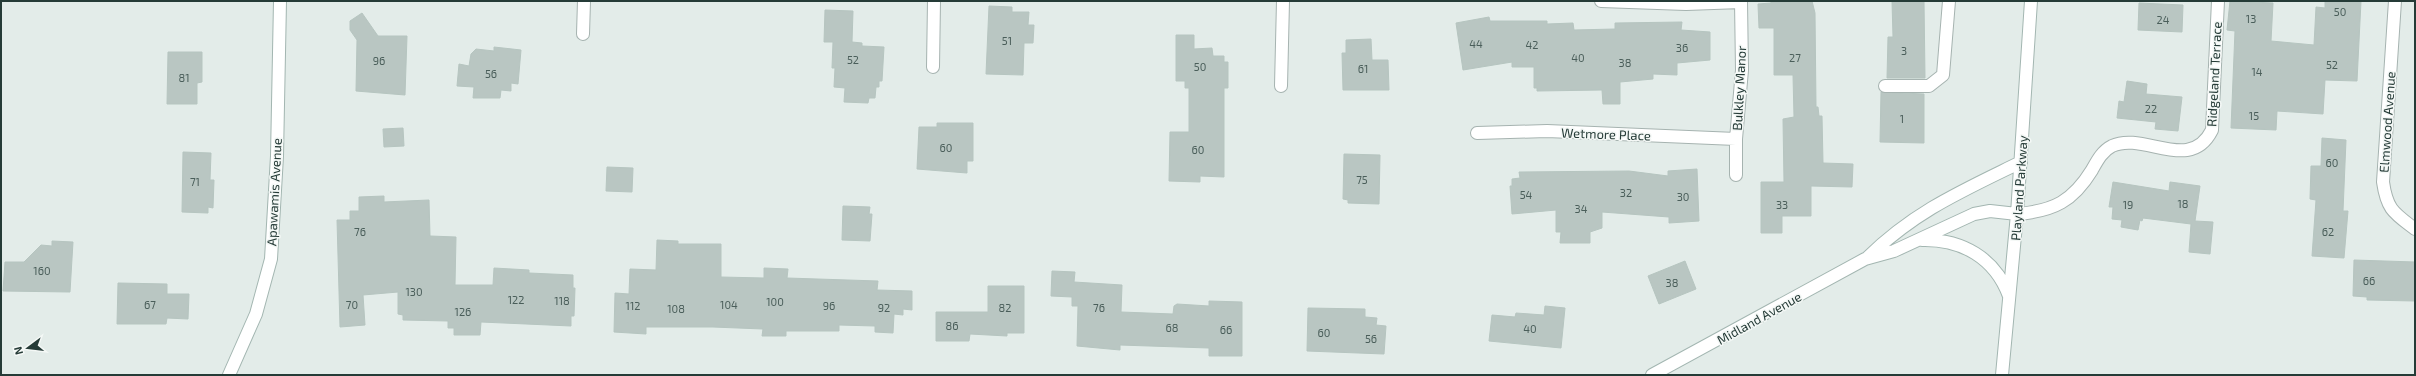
<svg xmlns="http://www.w3.org/2000/svg" width="2416" height="376" font-family="'Exo 2',sans-serif">
  <style>
    .building { fill: #b9c6c2; stroke: #b6c5c0 }
    .lines { fill: none; stroke-linecap: round; stroke-linejoin: round }
    .street-casing { stroke: #a6b3b0; stroke-width: 14 }
    .secondary-casing { stroke: #a3b6b1; stroke-width: 14 }
    .street { stroke: #fff; stroke-width: 12 }
    .secondary { stroke: #fff; stroke-width: 12 }
    .labels { text-anchor: middle; dominant-baseline: central; stroke-width: 3; stroke-linejoin: round; paint-order: stroke }
    .number-label { font-size: 11px; fill: #4a5e5a }
    .street-label { font-size: 13px; fill: #253b37; stroke: #f4f8f6 }
  </style>
  <rect width="100%" height="100%" fill="#e3ece9"/>
  <path class="building" d="M1771,1H1812L1815,13L1816,107H1818L1819,116H1822L1823,163L1853,164L1852,187L1811,186V216H1782V233H1761V182H1784L1783,119L1794,117L1793,75H1774V28H1759L1758,4L1771,3Z
    M1892,1H1924L1925,78H1887L1888,37H1893Z
    M2230,1L2273,3L2271,41L2314,45L2316,7L2325,8V1H2361L2357,81L2325,80L2323,114L2277,111L2276,130L2231,128L2235,31L2227,30Z
    M2139,3L2183,5L2182,32L2138,30Z
    M989,6L1012,7V12H1029L1028,25H1034L1033,43H1024L1023,75L986,74Z
    M825,10L853,11L852,42L862,43V46L884,47L882,81H879V87H876L875,98H869L868,103L844,102L845,88L834,87L835,68H832L833,42H824Z
    M362,13L378,36H407L405,95L356,91L357,40L350,30V21Z
    M1489,17L1490,21H1547V24L1573,23L1574,30L1615,29V23L1682,22L1681,30L1710,32V60L1677,63V75L1653,74V79L1620,82V104H1603L1602,90L1537,91V88H1534V67H1512V62L1463,70L1456,23Z
    M1176,35H1194V49L1212,48L1213,56H1224V62H1228V88H1224V177L1200,176V182L1169,181L1170,132H1189V88H1185V81H1176Z
    M1371,39L1372,60H1388L1389,90H1343L1342,53H1346V40Z
    M494,47L521,50L518,84L511,83V91L501,90L500,98H473L474,87L457,86L459,64L469,66L471,54L476,49L494,51Z
    M168,52H202V82L197,83V104H167Z
    M2127,81L2147,84L2146,94L2182,97L2178,131L2155,129L2156,122L2117,118L2119,101L2124,102Z
    M1881,92L1924,94V143L1880,142Z
    M937,123H973V161H967V173L917,169L919,127H937Z
    M403,128L404,146L384,147L383,129Z
    M2322,138L2346,140L2343,211H2348L2344,258L2312,256L2316,200L2310,199L2311,166H2321Z
    M183,152L211,153L210,180H214L213,208L208,207V213L182,212Z
    M1344,154L1380,155L1379,204L1348,203V200L1343,199Z
    M607,167L633,168L632,192L606,191Z
    M1697,169L1699,221L1669,223V217L1602,212V228L1590,232V243H1560L1561,232H1556V210L1512,214L1510,186H1512V179L1520,178L1519,172L1629,171L1668,176V171Z
    M2113,182L2169,191L2170,182L2200,186L2195,221L2213,222L2210,254L2189,252L2191,224L2143,218L2142,221L2140,220L2138,230L2121,227L2122,220L2112,219L2113,207H2109Z
    M384,196V202L429,200L430,236L456,237L455,285H493L494,268L529,270V273L573,275V288H575L574,316H571V326L481,322L480,335H454V328H448V321L403,320V315L398,314V292L363,295L365,325L340,327L337,220H350V211H359V197Z
    M843,206L870,207L869,214H872L870,241L842,240Z
    M657,240L678,241V244H721V277L764,278V268L788,269L787,278L878,281L877,290L912,291V310L903,309V315L894,314L893,333L875,332V326L839,325V331H786V336H762L763,329L713,327H646V334L614,332L615,293L629,294L630,269L656,270Z
    M52,241L73,242L70,292L3,291L5,262H24L41,245L52,246Z
    M2354,260L2415,262V301L2367,300V297L2353,296Z
    M1685,261L1696,289L1659,304L1648,276Z
    M1052,271L1075,272L1074,282L1122,285L1121,312L1173,314L1174,306L1177,304L1209,306V301L1242,302V356H1209V348L1120,345V350L1077,346L1078,306H1072V297L1051,296Z
    M118,283L167,284V294H189L188,319L167,318L166,324H117Z
    M988,286H1024V333H1007V336L970,334L969,341H936V312H988Z
    M1545,306L1565,308L1561,348L1489,341L1492,315L1515,317L1516,313L1544,315Z
    M1308,308L1365,309V317L1377,318L1376,325L1386,326L1384,354L1307,351Z"/>
  <g class="lines">
    <g class="street-casing">
      <path id="street" d="M1601,1L1686,4L1741,2
        M2395,1L2383,182C2387,210 2394,213 2415,229
        M583,34L584,1
        M933,67L934,1
        M1281,86L1283,1
        M1885,86H1929L1943,75L1949,1
        M1477,133L1547,131L1736,139
        M1736,175V139L1742,70L1741,1
        M2017,214C2054,211 2073,201 2092,170C2097,161 2102,151 2112,146C2144,131 2190,174 2212,130L2218,1"/>
    </g>
    <g class="secondary-casing">
      <path id="secondary" d="M1922,240C1962,239 1995,258 2009,296
        M1867,258C1915,211 1962,191 2021,162
        M229,375L256,314L271,259L277,156L280,1
        M1652,375L1865,259L1894,251L1974,214L1990,211L2017,214
        M2002,375L2017,214L2031,1"/>
    </g>
    <use href="#street" class="street"/>
    <use href="#secondary" class="secondary"/>
  </g>
  <g class="labels">
    <g class="number-label">
      <text x="2340" y="11">50</text>
      <text x="2251" y="18">13</text>
      <text x="2163" y="19">24</text>
      <text x="1007" y="40">51</text>
      <text x="1476" y="43">44</text>
      <text x="1532" y="44">42</text>
      <text x="1682" y="47">36</text>
      <text x="1904" y="50">3</text>
      <text x="1578" y="57">40</text>
      <text x="1795" y="57">27</text>
      <text x="853" y="59">52</text>
      <text x="379" y="60">96</text>
      <text x="1625" y="62">38</text>
      <text x="2332" y="64">52</text>
      <text x="1200" y="66">50</text>
      <text x="1363" y="68">61</text>
      <text x="2257" y="71">14</text>
      <text x="491" y="73">56</text>
      <text x="184" y="77">81</text>
      <text x="2151" y="108">22</text>
      <text x="2254" y="115">15</text>
      <text x="1902" y="118">1</text>
      <text x="946" y="147">60</text>
      <text x="1198" y="149">60</text>
      <text x="2332" y="162">60</text>
      <text x="1362" y="179">75</text>
      <text x="195" y="181">71</text>
      <text x="1626" y="192">32</text>
      <text x="1526" y="194">54</text>
      <text x="1683" y="196">30</text>
      <text x="2183" y="203">18</text>
      <text x="1782" y="204">33</text>
      <text x="2128" y="204">19</text>
      <text x="1581" y="208">34</text>
      <text x="360" y="231">76</text>
      <text x="2328" y="231">62</text>
      <text x="42" y="270">160</text>
      <text x="2369" y="280">66</text>
      <text x="1672" y="282">38</text>
      <text x="414" y="291">130</text>
      <text x="516" y="299">122</text>
      <text x="562" y="300">118</text>
      <text x="775" y="301">100</text>
      <text x="150" y="304">67</text>
      <text x="352" y="304">70</text>
      <text x="729" y="304">104</text>
      <text x="633" y="305">112</text>
      <text x="829" y="305">96</text>
      <text x="884" y="307">92</text>
      <text x="1005" y="307">82</text>
      <text x="1099" y="307">76</text>
      <text x="676" y="308">108</text>
      <text x="463" y="311">126</text>
      <text x="952" y="325">86</text>
      <text x="1172" y="327">68</text>
      <text x="1530" y="328">40</text>
      <text x="1226" y="329">66</text>
      <text x="1324" y="332">60</text>
      <text x="1371" y="338">56</text>
    </g>
    <g class="street-label">
      <text transform="translate(2214 74) rotate(-87)">Ridgeland Terrace</text>
      <text transform="translate(1739 88) rotate(-87)">Bulkley Manor</text>
      <text transform="translate(2387 122) rotate(-86)">Elmwood Avenue</text>
      <text transform="translate(1606 134) rotate(2)">Wetmore Place</text>
      <text transform="translate(2019 188) rotate(-86)">Playland Parkway</text>
      <text transform="translate(274 192) rotate(-87)">Apawamis Avenue</text>
      <text transform="translate(1759 318) rotate(-29)">Midland Avenue</text>
    </g>
  </g>
  <rect width="2416" height="376" fill="none" stroke="#253b37" stroke-width="4"/>
  <g transform="translate(28 348) rotate(255)" stroke="#f4f8f6" stroke-width="3" paint-order="stroke">
  <path d="M0-3L7 15L0 10L-7 15Z" fill="#253b37"/>
  <text y="-6" font-size="11" font-weight="bold" text-anchor="middle" fill="#253b37">N</text>
  </g>
</svg>
